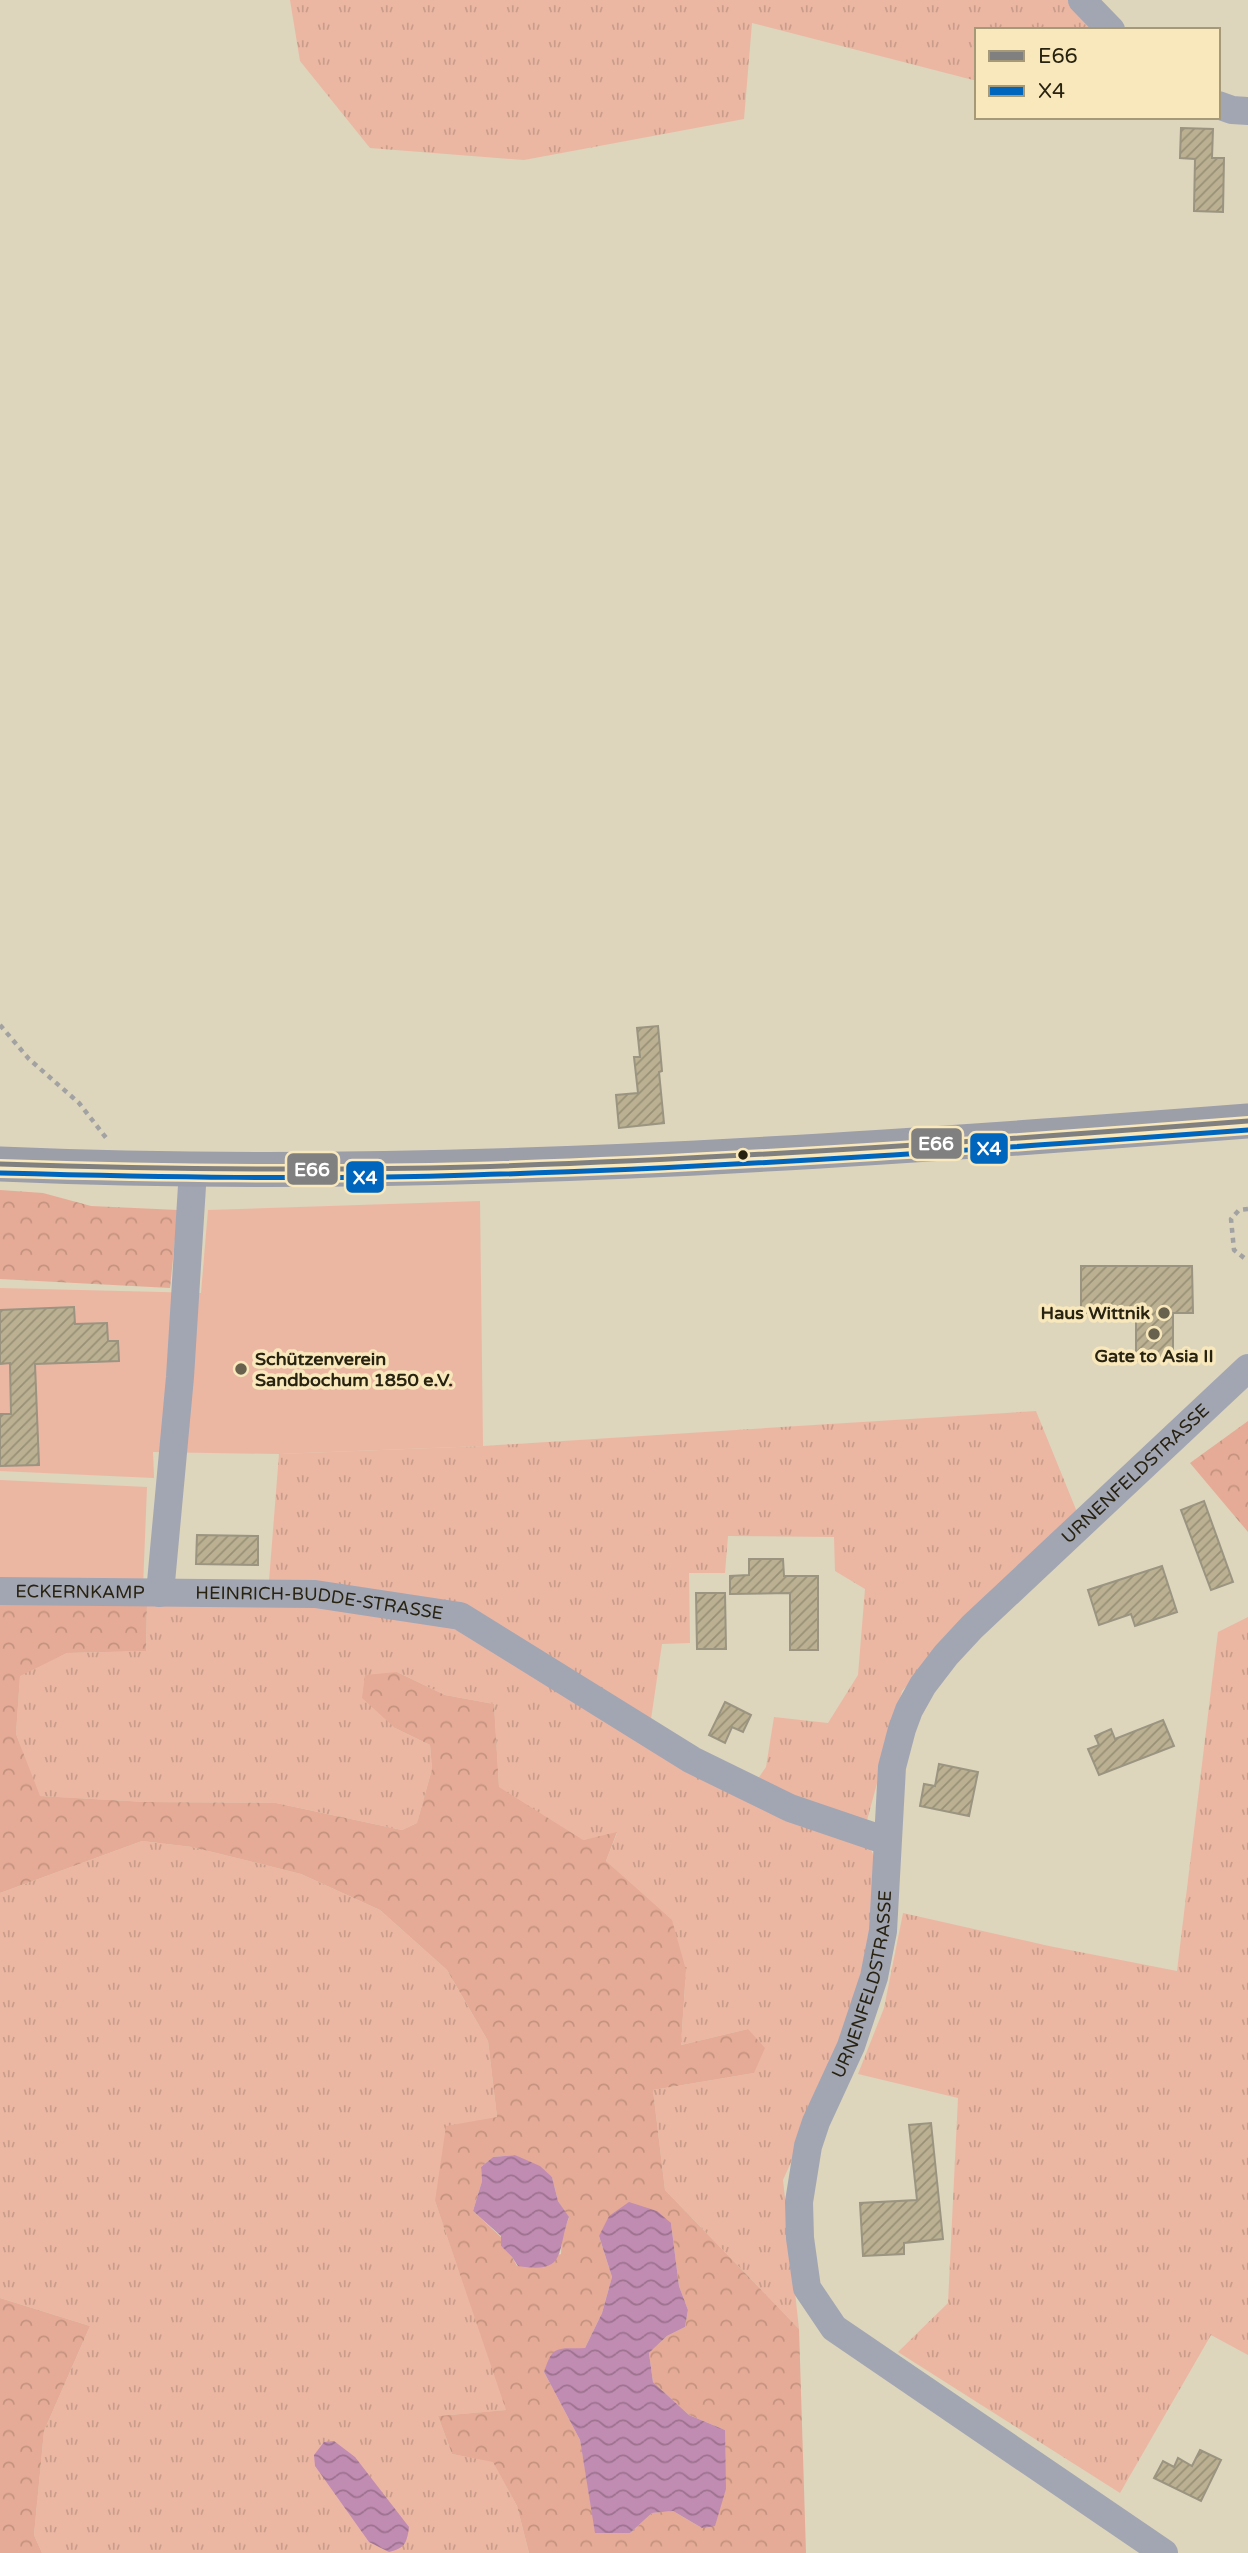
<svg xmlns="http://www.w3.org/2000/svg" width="1248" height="2553" font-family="'Varela Round',sans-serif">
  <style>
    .grass { fill: url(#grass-tufts) }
    .forest { fill: url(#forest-crowns); fill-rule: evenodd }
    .garden { fill: #ebb7a3 }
    .water { fill: url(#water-waves) }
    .building { fill: url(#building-hatch); stroke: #9a9481; stroke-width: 2 }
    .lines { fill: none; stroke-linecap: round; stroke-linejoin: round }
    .path { stroke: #a2a2a3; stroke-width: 4.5; stroke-dasharray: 5 5; stroke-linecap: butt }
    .minor { stroke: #a2a6b3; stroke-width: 28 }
    .major { stroke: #9c9ea8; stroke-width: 35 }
    .bus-1-casing { stroke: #f8e8bb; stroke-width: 10 }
    .bus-2-casing { stroke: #f8e8bb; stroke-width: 10 }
    .bus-1 { stroke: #808080; stroke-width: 5 }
    .bus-2 { stroke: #0065bd; stroke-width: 5 }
    .bus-dot { fill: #282211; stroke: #f8e8bb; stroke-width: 2.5 }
    .poi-dot { fill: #67614d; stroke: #f8e8bb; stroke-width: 2.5 }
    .labels { text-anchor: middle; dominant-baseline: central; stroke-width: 7; stroke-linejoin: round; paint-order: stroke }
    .poi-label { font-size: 18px; font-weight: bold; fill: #282211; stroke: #f8e8bb; text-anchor: end }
    .street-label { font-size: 18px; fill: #282211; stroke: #f8e8bb }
    .line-badge { stroke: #f8e8bb; stroke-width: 2.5 }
    .badge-label { font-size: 19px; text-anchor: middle; font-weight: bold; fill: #fff }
  </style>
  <defs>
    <pattern id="grass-tufts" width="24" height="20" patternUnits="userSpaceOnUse" patternTransform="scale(1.75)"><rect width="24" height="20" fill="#ebb7a3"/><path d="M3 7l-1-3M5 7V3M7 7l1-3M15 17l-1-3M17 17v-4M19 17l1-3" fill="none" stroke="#ca9d8b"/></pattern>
    <pattern id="forest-crowns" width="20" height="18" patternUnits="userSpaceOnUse" patternTransform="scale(1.75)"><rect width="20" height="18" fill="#e5ab96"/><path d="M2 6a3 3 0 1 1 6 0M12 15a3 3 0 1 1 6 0" fill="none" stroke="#c49380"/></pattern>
    <pattern id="water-waves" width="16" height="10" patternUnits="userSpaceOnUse" patternTransform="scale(1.75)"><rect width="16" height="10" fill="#c18cb2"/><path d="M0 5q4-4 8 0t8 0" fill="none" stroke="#9d728f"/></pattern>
    <pattern id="building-hatch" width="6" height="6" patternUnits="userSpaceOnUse" patternTransform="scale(1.75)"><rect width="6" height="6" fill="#bbb192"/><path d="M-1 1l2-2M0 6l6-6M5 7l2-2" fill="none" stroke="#989076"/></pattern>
  </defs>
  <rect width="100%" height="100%" fill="#ddd5bc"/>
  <path class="grass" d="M290,0H1068L1096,30H977V81L752,23L744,119L524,160L370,148L300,61Z
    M1036,1411L1077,1512L902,1691L866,1824L755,1783L766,1767L774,1717L828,1723L858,1675L865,1589L835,1571L834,1537L728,1536L725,1573H689L690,1643L662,1644L650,1726L490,1623L269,1581L279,1454L483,1446Z
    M147,1602L314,1604L458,1625L870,1848L874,1856V1921L855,2019L783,2180L799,2329L665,2190L653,2090L754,2073L748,2029L681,2045L686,1970L636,1889L606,1861L617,1833L583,1840L520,1845L499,1787L494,1704L445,1695L397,1672L395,1728L430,1745L432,1769L417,1823L402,1830L276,1803L146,1802L39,1796L16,1734L20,1675L67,1653L146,1651Z
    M1248,1617V2355L1211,2335L1120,2493L898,2352L948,2303L958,2098L858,2074L884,2008L903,1913L1049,1946L1177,1971L1218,1632Z
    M142,1841L192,1847L301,1874L380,1910L447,1970L488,2041L497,2117L435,2201L507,2410L438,2416L452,2454L493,2461L517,2506L529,2553H42L34,2535L44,2431L90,2326L0,2298V1893Z"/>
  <path class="forest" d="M0,1190L43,1193L91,1206L178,1210L170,1288L0,1279Z
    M1248,1421V1532L1190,1463Z
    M0,1602H147L146,1651L67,1653L20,1676L16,1734L40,1796L146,1802L276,1803L402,1830L417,1823L432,1769L430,1745L395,1728L362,1698L365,1675L397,1672L445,1695L494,1704L499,1787L583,1840L617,1832L606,1861L672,1920L686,1970L681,2045L748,2029L765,2048L754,2073L653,2090L665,2190L799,2329L806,2553H529L517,2506L493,2462L452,2454L438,2416L506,2410L435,2201L446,2126L497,2117L488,2041L447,1970L380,1910L301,1874L192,1847L142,1841L0,1893ZM515,2155L552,2177L558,2201L569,2218L562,2235L561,2254L517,2266L512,2257L501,2246V2237L473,2211L482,2181L481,2167L493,2157ZM671,2223L679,2286L688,2310L685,2327L667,2336L649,2353L653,2382L689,2415L725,2430L702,2528L673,2511L652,2513L630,2533H596L580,2440L544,2372L585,2348L602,2313L612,2277L599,2236Z
    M0,2298L90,2326L44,2431L34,2535L42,2553H0Z"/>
  <path class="garden" d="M480,1201L483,1446L279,1454L153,1452L154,1478L0,1471V1288L201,1293L208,1210Z
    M0,1480L147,1487L143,1587L0,1580Z"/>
  <path class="water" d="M515,2155L540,2166L552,2177L558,2201L569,2217C556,2252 568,2274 518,2266L512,2257L501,2246V2236L473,2211L482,2181L481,2167L493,2157Z
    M629,2202L657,2211L671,2223L679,2286L688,2310L685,2327L667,2336L649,2353L653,2382L689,2415L725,2430L726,2489L715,2526L702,2528L673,2511L652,2513L630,2533H595L580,2440L544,2372C553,2344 557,2349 585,2348L602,2313L612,2277L599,2236L609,2216Z
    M334,2441L355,2457L409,2527C407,2543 405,2548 389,2552L369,2542L315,2466L314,2455L324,2442Z"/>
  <path class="building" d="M1181,128L1213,129L1212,158H1224L1223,212L1194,211L1195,159L1180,158Z
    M658,1026L662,1071L659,1072L664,1123L619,1128L616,1095L638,1093L634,1057H640L637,1028Z
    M1081,1266H1192L1193,1313H1173V1361H1136V1313H1081Z
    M74,1307L75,1324L107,1323L108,1341H118L119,1361L35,1364L39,1465L0,1466V1414H11L10,1363L0,1364V1310Z
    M1204,1501L1233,1582L1211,1590L1181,1510Z
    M197,1535L258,1536V1565L196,1564Z
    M749,1559H783L784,1576H818V1650H790V1593L730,1594V1576L749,1575Z
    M1162,1566L1177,1612L1135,1626L1131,1614L1099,1625L1088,1590Z
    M696,1593H725L726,1649H697Z
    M725,1702L751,1715L743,1732L732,1727L725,1743L709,1735Z
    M1163,1720L1174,1746L1099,1775L1088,1749L1099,1745L1095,1736L1111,1729L1115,1739Z
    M939,1764L978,1772L969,1816L920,1806L924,1784L935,1786Z
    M931,2123L943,2239L904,2243V2254L863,2256L860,2203L917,2200L909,2125Z
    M1200,2450L1221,2460L1201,2501L1154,2478L1163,2461L1174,2467L1178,2458L1192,2466Z"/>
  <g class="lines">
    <path class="path" d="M0,1025L29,1059L79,1103L107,1139
      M1248,1209L1239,1210L1231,1219L1234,1250L1248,1261"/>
    <g class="minor">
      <path d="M1082,0L1111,30"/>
      <path d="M1218,105L1232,110L1248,111"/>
      <path id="s1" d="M0,1591L315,1594L460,1616L692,1760L790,1808L887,1841"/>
      <path d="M160,1593L180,1377L193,1170"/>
      <path id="s2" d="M1164,2553L834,2328L807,2288L800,2238L799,2202L808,2146L816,2122L851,2046L874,1977L883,1931L892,1767L902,1729L909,1710L923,1685L946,1655L972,1627L1248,1368"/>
    </g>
    <path class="major" d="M0,1164C416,1182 833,1153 1248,1121"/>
    <g class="bus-1-casing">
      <path id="bus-1" d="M0,1164C157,1169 314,1171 471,1167C730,1159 989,1141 1248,1121"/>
    </g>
    <g class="bus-2-casing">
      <path id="bus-2" d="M0,1173C157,1177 314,1180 471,1175C730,1168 989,1149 1248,1130"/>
    </g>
    <use href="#bus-1" class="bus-1"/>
    <use href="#bus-2" class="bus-2"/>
  </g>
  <circle class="bus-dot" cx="743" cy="1155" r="6"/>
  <g class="poi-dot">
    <circle cx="1164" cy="1313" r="7"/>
    <circle cx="1154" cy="1334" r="7"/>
    <circle cx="241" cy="1369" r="7"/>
  </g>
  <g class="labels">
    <g class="poi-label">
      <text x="1150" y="1313">Haus Wittnik</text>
      <text x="1154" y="1356" text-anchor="middle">Gate to Asia II</text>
      <text x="255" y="1359" text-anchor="start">Schützenverein<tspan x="255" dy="21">Sandbochum 1850 e.V.</tspan></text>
    </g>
    <g class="street-label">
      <text stroke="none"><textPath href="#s2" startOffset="1372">URNENFELDSTRASSE</textPath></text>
      <text stroke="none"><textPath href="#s1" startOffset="80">ECKERNKAMP</textPath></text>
      <text stroke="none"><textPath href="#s1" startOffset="320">HEINRICH-BUDDE-STRASSE</textPath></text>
      <text stroke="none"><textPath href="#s2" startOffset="763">URNENFELDSTRASSE</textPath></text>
    </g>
  </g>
  <g class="line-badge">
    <rect x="910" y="1127" width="53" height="33" rx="7" fill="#808080"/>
    <rect x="969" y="1132" width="40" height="33" rx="7" fill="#0065bd"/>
    <rect x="286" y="1152" width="53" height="34" rx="7" fill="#808080"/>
    <rect x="345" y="1160" width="40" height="34" rx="7" fill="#0065bd"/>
  </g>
  <g class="badge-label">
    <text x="936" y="1150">E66</text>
    <text x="989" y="1155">X4</text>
    <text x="312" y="1176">E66</text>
    <text x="365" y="1184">X4</text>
  </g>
  <rect x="975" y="28" width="245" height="91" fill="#f8e8bb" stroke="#a59977" stroke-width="2"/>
  <rect x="989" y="51" width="35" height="10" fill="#808080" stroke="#a59977" stroke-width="2"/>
  <text x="1038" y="63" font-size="21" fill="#282211">E66</text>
  <rect x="989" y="86" width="35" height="10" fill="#0065bd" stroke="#a59977" stroke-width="2"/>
  <text x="1038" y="98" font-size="21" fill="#282211">X4</text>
</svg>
